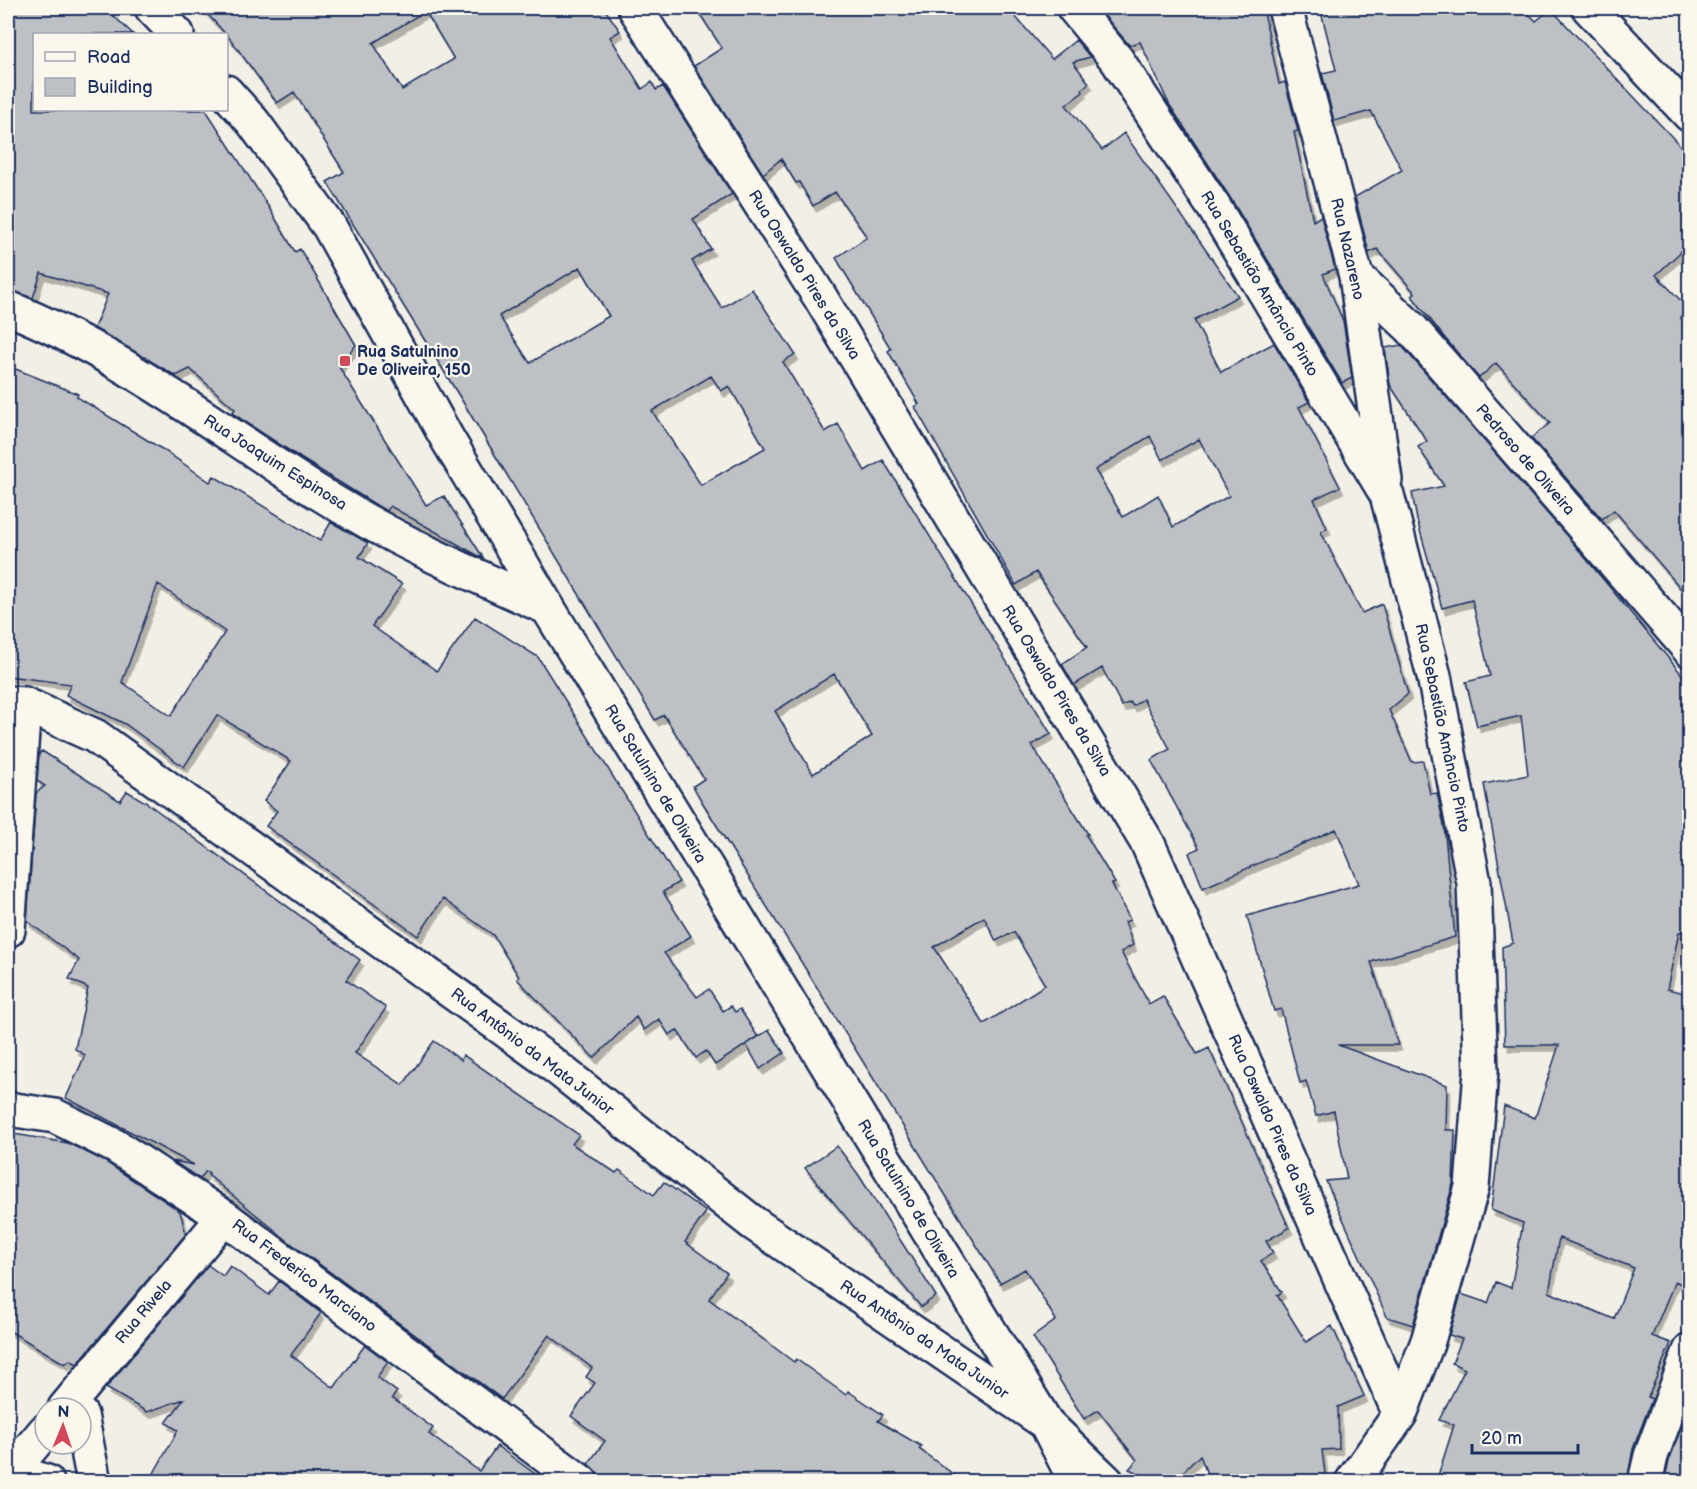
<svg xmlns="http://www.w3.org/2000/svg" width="1697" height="1489" font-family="'Balsamiq Sans',sans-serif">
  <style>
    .building { fill: #bdc0c4; stroke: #1b2f5e; stroke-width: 1.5; fill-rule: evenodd; filter: url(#shadow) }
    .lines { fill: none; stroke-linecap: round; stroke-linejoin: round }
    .minor-casing { stroke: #1b2f5e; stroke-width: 38 }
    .minor { stroke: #fbf7ec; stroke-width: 33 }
    .poi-dot { fill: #d1495b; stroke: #fbf7ec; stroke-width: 2 }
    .labels { text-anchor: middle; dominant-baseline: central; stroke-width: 4.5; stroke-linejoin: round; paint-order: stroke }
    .street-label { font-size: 16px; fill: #1b2f5e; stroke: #fbf7ec }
    .poi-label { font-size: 16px; font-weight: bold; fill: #1b2f5e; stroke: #fbf7ec; text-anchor: start }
  </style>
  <defs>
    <filter id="shadow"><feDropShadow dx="3.5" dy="6" stdDeviation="0" flood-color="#0004"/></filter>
  </defs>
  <rect width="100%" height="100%" fill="#f2efe6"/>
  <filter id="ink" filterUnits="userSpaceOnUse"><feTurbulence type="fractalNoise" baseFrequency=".0167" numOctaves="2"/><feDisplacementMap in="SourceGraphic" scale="12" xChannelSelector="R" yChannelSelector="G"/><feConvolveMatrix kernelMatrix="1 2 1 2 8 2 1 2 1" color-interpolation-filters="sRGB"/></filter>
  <g filter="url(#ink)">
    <path class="building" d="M8,8H105L133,34H34V110H206L268,206L295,252L300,249L356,345L339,367L426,505L444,496L484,559L390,506L387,511L381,508L302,459L232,413L235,409L190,369L176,376L94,328L108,294L41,273L33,298L8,290Z
      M202,8H604L620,31L610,37L642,89L652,82L656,90L663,86L732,194L693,219L711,249L692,261L722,308L752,289L795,354L783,362L825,432L838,424L865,471L883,460L1051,734L1032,745L1088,834L1086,835L1115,883L1112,884L1130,920L1125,922L1133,945L1121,952L1149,1004L1163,996L1197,1054L1209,1048L1289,1228L1266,1241L1273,1253L1261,1261L1282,1292L1277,1295L1306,1342L1332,1326L1364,1396L1338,1407L1339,1449L1322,1450L1326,1482H1210L1200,1455L1173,1482H1157L1129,1469L1137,1460L1098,1410L1084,1419L1033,1337L1056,1320L1025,1269L1000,1283L701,800L693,786L704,779L664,715L655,720L463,402L327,182L344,172L294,92L277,103L231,40ZM425,11L454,59L402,90L373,43ZM580,267L609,316L530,363L499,316ZM711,376L721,391L729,386L765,448L701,485L652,411ZM834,674L872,736L813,774L775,711ZM984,917L996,941L1014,932L1045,985L984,1024L934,947Z
      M696,8H1008L1052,59L1076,40L1090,57L1073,62L1089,83L1082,89L1083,92L1066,105L1102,150L1124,133L1238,296L1194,320L1221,372L1274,343L1309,402L1299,407L1340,487L1314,499L1327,528L1321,532L1362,613L1382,604L1408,694L1389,710L1412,762L1423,761L1430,794L1437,793L1444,825L1455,937L1371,962L1398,1045H1338L1447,1085L1446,1130H1455L1453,1184L1413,1325L1387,1317L1326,1181L1347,1179L1334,1111L1316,1116L1306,1081L1300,1083L1281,1009L1274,1011L1247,916L1359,884L1336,829L1203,888L1189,853L1199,848L1151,760L1170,749L1143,699L1133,706L1130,702L1122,706L1102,668L1074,685L1062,664L1087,647L1036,572L1016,585L915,407L919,404L888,351L891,349L836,258L867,237L835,192L813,206L799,182L796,183L781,159L763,174L694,66L722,48ZM1150,436L1162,460L1199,439L1229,496L1173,527L1158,495L1123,517L1095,470Z
      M1098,8H1263L1279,84L1285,82L1298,131L1294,132L1313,221L1321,216L1335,269L1323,274L1343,321L1352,378L1342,383L1231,199L1169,104L1140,42L1129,45Z
      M1320,8H1523L1536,21L1551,9L1689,155V244L1656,275L1689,309L1680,317L1689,328V598L1614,510L1602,519L1531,438L1550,423L1496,363L1479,378L1444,337L1412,296L1415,293L1377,249L1369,253L1355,197L1402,170L1371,111L1334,121L1322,73L1336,70Z
      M1401,345L1573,543L1689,683V931L1679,932L1667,989L1689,994V1288L1675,1281L1652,1336L1671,1343L1648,1397L1652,1399L1633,1449L1627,1482H1436L1454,1425L1439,1420L1465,1369L1452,1363L1462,1339L1449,1335L1461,1294L1488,1303L1496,1282L1511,1288L1523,1223L1491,1210L1504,1106L1535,1118L1559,1045H1505L1502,947L1513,943L1484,784L1528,775L1521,716L1477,726L1466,682L1490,676L1472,600L1442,608L1417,520L1412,493L1444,486L1418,447L1427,441L1390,385L1385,348ZM1559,1238L1634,1268L1614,1319L1549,1292Z
      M8,366L78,394L77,397L165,451L210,482L214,476L320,541L331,522L368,543L359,557L402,584L372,626L437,671L475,617L538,657L679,882L663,892L691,936L664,953L697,997L709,989L723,1011L731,1006L735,1012L740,1009L758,1037L715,1065L706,1051L696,1058L677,1030L669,1035L659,1019L644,1030L636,1017L594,1058L517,979L519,977L493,935L443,899L418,936L266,826L277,811L264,801L291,761L217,715L184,767L125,724L66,695L71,684L8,676ZM158,584L225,632L171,716L122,682Z
      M42,751L120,801L127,791L147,803L360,960L346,980L386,1008L355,1053L403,1085L434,1041L461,1060L463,1055L579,1135L572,1144L616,1173L619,1170L654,1195L664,1182L706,1212L685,1242L727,1273L709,1299L794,1362L796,1359L846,1395L848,1391L883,1415L878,1421L921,1446L919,1449L964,1482H599L598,1474L588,1464L605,1441L571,1416L595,1383L586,1377L592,1368L549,1335L502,1399L288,1241L208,1175L209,1173L206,1171L200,1179L173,1161L194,1165L66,1098L85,1055L75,1049L88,988L69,979L79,960L27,921L36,793L45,786L37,781L39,754Z
      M769,1030L784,1053L760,1069L746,1044Z
      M8,1133L68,1143L106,1162L180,1211L186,1234L77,1364L70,1360L65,1364L8,1330Z
      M837,1146L858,1174L936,1296L921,1307L805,1168Z
      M208,1265L223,1276L230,1266L269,1295L279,1281L321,1313L291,1355L334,1388L365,1345L388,1362L377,1377L397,1392L392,1398L433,1428L429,1434L479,1471L497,1446L546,1482H149L178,1430L166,1423L184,1399L147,1412L106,1388Z
      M1685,1417L1689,1419V1482H1664L1669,1461Z"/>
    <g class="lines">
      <g class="minor-casing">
        <path id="minor" d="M152,8L177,34
          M635,8L820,297L1148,844L1400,1414
          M1074,8L1117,60L1215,209L1387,495L1434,676L1474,883L1481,1071L1472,1187L1428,1341L1400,1414L1352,1482
          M1285,8L1356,276L1385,480
          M1589,8L1690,115
          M226,92L253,122L329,226L448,440L548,608L1046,1423L1076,1482
          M1356,276L1411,328L1690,650
          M8,308C119,352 216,428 316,491C390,538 469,573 548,608
          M8,703L24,704L95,736L547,1060L753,1223L1046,1423L1107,1482
          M8,930L24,704
          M8,1109L55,1116L115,1146L224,1217L581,1482
          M65,1408L224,1217
          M81,1415L94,1482
          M12,1470L47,1482
          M8,1480L12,1470L45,1431
          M1645,1482L1651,1456L1690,1351"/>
      </g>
      <use href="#minor" class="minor"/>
    </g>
  </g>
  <rect class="poi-dot" x="339" y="355" width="12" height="12" rx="3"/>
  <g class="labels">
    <g class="street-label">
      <text transform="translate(1347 249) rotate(77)">Rua Nazareno</text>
      <text transform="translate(804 275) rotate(58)">Rua Oswaldo Pires da Silva</text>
      <text transform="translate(1259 284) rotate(59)">Rua Sebastião Amâncio Pinto</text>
      <text transform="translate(1525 460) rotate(49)">Pedroso de Oliveira</text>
      <text transform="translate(275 463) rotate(32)">Rua Joaquim Espinosa</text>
      <text transform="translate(1056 691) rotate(59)">Rua Oswaldo Pires da Silva</text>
      <text transform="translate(1442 728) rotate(78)">Rua Sebastião Amâncio Pinto</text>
      <text transform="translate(655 784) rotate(59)">Rua Satulnino de Oliveira</text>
      <text transform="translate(532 1052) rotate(37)">Rua Antônio da Mata Junior</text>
      <text transform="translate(1272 1125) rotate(66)">Rua Oswaldo Pires da Silva</text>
      <text transform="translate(908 1199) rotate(59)">Rua Satulnino de Oliveira</text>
      <text transform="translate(304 1276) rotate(37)">Rua Frederico Marciano</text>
      <text transform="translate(144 1312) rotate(-50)">Rua Rivela</text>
      <text transform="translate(924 1340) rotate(34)">Rua Antônio da Mata Junior</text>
    </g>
    <g class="poi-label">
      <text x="357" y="352">Rua Satulnino<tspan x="357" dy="18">De Oliveira, 150</tspan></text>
    </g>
  </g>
  <rect width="1697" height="1489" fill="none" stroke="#fbf7ec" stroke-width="30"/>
  <rect x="15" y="15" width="1667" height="1459" fill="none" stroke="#1b2f5e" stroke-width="2" filter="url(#ink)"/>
  <rect x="33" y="33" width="195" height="78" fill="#fbf7ec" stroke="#a1a7b3" stroke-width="1.5"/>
  <rect x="45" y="52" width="30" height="9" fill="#fbf7ec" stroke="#a1a7b3" stroke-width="1.5"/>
  <text x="87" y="63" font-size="18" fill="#1b2f5e">Road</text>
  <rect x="45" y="78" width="30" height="18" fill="#bdc0c4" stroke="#a1a7b3" stroke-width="1.5"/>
  <text x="87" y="93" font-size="18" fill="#1b2f5e">Building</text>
  <g transform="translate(63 1426) rotate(2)"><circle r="28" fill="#fbf7ec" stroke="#a1a7b3" stroke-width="1.5"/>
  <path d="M0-4.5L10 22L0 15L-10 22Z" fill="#d1495b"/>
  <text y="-9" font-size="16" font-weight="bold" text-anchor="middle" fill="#1b2f5e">N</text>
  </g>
  <path d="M1472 1444v9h106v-9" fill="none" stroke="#1b2f5e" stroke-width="3"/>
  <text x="1481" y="1444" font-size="18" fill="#1b2f5e" stroke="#fbf7ec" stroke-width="4.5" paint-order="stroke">20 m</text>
</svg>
